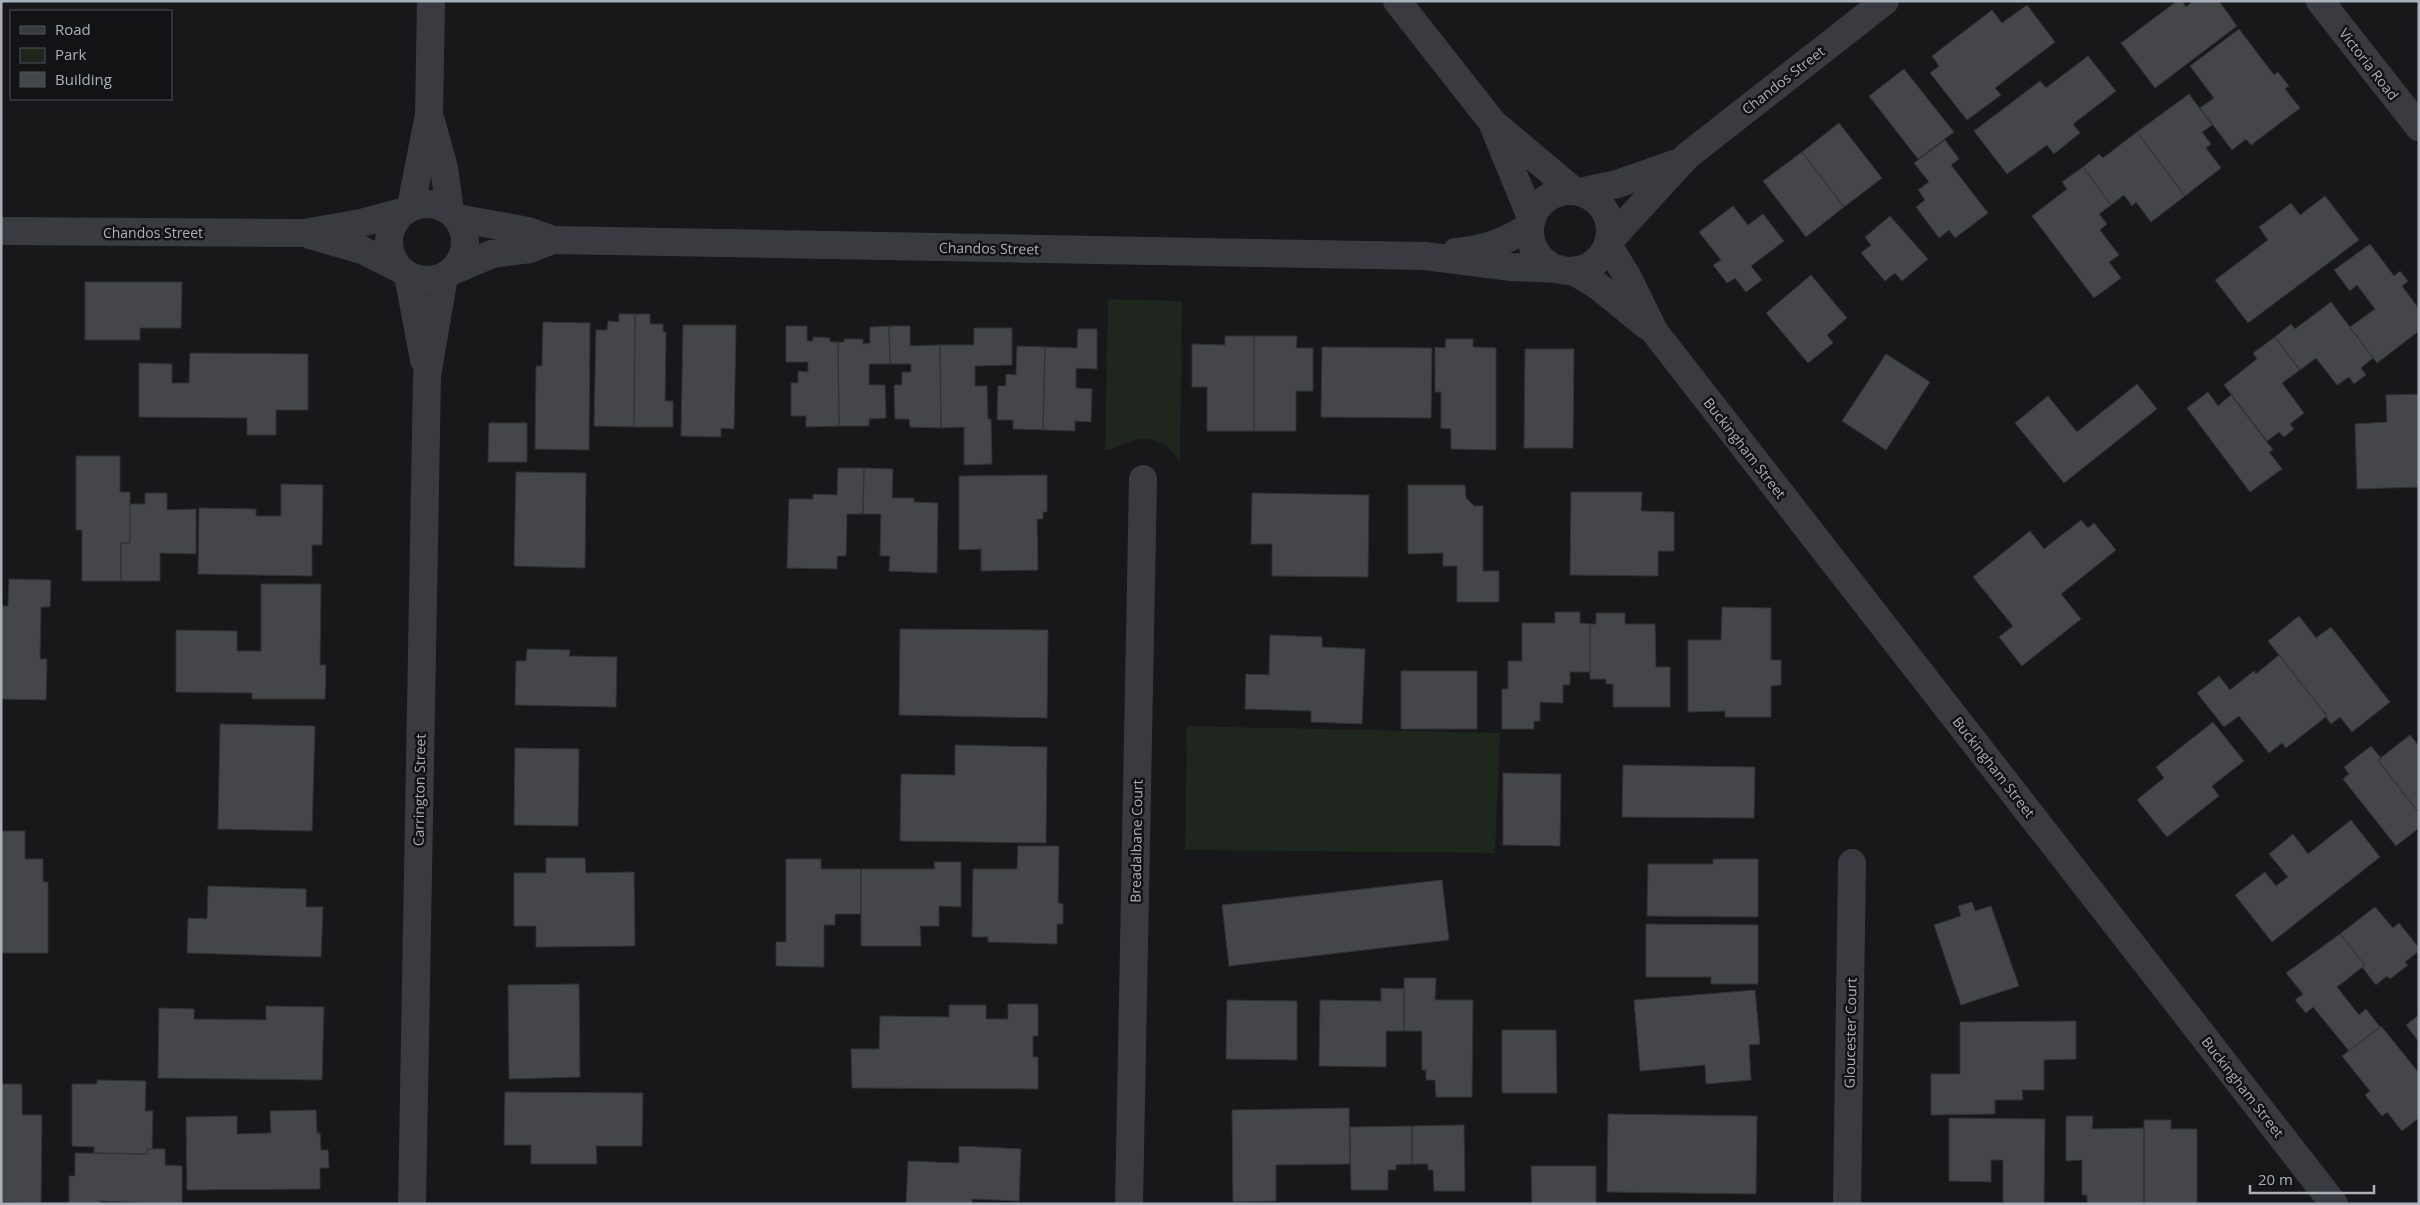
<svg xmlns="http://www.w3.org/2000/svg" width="2420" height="1205" font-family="'Open Sans',sans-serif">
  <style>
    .green { fill: #1e261e }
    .building { fill: #44464a; stroke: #323237 }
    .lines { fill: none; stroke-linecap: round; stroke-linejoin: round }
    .minor { stroke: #393b40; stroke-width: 28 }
    .labels { text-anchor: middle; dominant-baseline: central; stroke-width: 5; stroke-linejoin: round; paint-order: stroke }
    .street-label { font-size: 14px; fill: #aab0ba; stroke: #131316 }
  </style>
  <rect width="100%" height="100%" fill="#18181a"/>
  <path class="green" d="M1108,299L1182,301L1180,464C1171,442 1150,434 1128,442C1120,445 1114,450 1105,450Z
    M1187,726L1500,733L1495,853L1185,850Z"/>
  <path class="building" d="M2177,1H2182L2186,7L2193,1H2219L2237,26L2155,88L2121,43Z
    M2027,5L2055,42L1995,88L2001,95L1967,120L1930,73L1939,66L1932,56L1992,10L2002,23Z
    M2239,29L2274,75L2278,72L2289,86L2285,89L2300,108L2251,145L2246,139L2232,150L2200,108L2214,98L2190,66Z
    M2088,56L2116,91L2073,124L2080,133L2054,154L2047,145L2007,174L1974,131L2040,81L2046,88Z
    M1904,69L1954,132L1918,159L1869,96Z
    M2189,94L2212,125L2202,132L2211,144L2206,148L2221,168L2185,196L2137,132Z
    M1839,123L1882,178L1844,207L1802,152Z
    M2137,132L2185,196L2151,222L2136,202L2132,206L2124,195L2111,205L2083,167L2099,154L2103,158Z
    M1945,140L1959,159L1951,165L1988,213L1955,238L1949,230L1939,238L1916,207L1925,200L1918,190L1929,182L1914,163Z
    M1802,152L1844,207L1806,237L1763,181Z
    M2083,167L2111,205L2099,214L2107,224L2100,230L2119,255L2109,262L2121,278L2094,298L2032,216L2067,189L2062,182Z
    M2325,196L2359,240L2248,323L2215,280L2268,240L2259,227L2291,203L2300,215Z
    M1733,206L1748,225L1763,214L1784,241L1751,266L1762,280L1746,292L1735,278L1727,283L1713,265L1721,260L1699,232Z
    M1890,216L1928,259L1902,281L1895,273L1885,281L1861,253L1871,245L1865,237Z
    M2370,244L2394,276L2400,271L2408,281L2402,286L2419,309V331L2377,363L2350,327L2375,309L2357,285L2350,291L2334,270Z
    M1811,275L1847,318L1827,335L1833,343L1808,363L1766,313Z
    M85,282H182L181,328H140V340H85Z
    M2331,302L2373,358L2361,368L2366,375L2354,384L2349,377L2337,385L2316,358L2300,370L2275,337L2291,324L2295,329Z
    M619,314H635L634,427L594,426L596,330H607L608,321L619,322Z
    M635,314H650V324H663V332H666L665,401H673V427H634Z
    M543,322L590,323L589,450L535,449L536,366H542Z
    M683,325H736L734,429L721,428V437L681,436Z
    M786,326H807V341H813V337L830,338V342H838L839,426L806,427V416H791V383H798V371L808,372V362H786Z
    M889,326L890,364H869V385H885L886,418L869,419V426H839L838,342H844V339H863V344L870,343V327Z
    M889,326H910V346L940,345L941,428L910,427L909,419H895L894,385H902V372H911V364H890Z
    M974,328H1012V365L975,366V386H987L988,419H991L992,464L964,465V427L941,428L940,345H974Z
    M1078,329H1097V369L1076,368V388L1092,389L1091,422L1075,421V431L1043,430L1045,347L1077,348Z
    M1225,336H1254V431H1207V387H1192V344L1225,345Z
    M1254,336H1297L1296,348H1313V391H1296V431H1254Z
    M2275,337L2300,370L2282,383L2304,413L2290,424L2294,429L2284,437L2279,432L2267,441L2224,385L2257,359L2253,353Z
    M1446,339H1473V347L1496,348V450L1451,449V429L1441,428V392H1435V347L1445,348Z
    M1017,346L1045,347L1043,430L1013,429V420H997L998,386H1006V374L1016,375Z
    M1322,347L1432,348L1431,418L1321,417Z
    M1525,349H1574L1573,448H1524Z
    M190,353L308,354V410H276V435H247V418L139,417V363L172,364V383H189Z
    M1886,354L1930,382L1886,450L1842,421Z
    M2137,384L2157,409L2064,483L2015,423L2048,396L2077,432Z
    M2208,392L2218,406L2231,395L2273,450L2269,452L2282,469L2250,492L2187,408Z
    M2419,394V487L2357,489L2355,424L2387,422L2386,395Z
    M489,423H527V462H488Z
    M76,456H120V492H130V543H121V581H82V530H76Z
    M838,468H864L863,514H847L846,556H837V569L787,568L789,499H813V494L837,495Z
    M864,468L893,469L892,498H914V502L938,503L937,573L889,571L890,556H880L881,514H863Z
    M516,472L586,473L585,568L514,566Z
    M1047,475V512H1043V519H1037L1038,570L981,571V549L959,550V476Z
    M281,484L323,485L322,545H312V576L198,574L199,508L256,509V516H281Z
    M1408,485H1465L1466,498L1474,506H1483V571H1499V602H1457V566H1443V553L1408,554Z
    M1571,492H1642L1641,511L1674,512V551H1658V576L1570,575Z
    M145,493H167V510L196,509V554L160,553V581H121V543H130V504H145Z
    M1252,493L1369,495L1368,577L1272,576V544H1251Z
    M2081,520L2088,528L2094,523L2116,550L2061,594L2081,619L2022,666L1999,637L2013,626L1973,577L2030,531L2044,549Z
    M9,579L51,580L50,607H41L40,659H47L46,700L1,699V606H8Z
    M261,584H321L320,665H326L325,699H252V693L176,692V630L237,631V651H261Z
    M1722,607L1771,608V660H1781V685L1771,686V717H1725V711L1688,712V640H1721Z
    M1555,612H1580V623L1590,624V672H1570V685H1563V703L1540,702V721H1534V729H1502V689H1508V661H1522V623H1555Z
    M1596,613H1625V624H1655L1656,667H1670V707H1613V684H1606V679H1590V624H1596Z
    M2299,616L2316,638L2331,627L2390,702L2352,732L2340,717L2331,724L2326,717L2327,716L2268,641Z
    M900,629L1048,630L1047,718L899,715Z
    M1270,635L1322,637V647L1365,649L1362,724L1311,722V711L1245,709L1246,674L1269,675Z
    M527,649L570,650L569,656L617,657L616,707L515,705L516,661H526Z
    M2279,655L2327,716L2286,748L2282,743L2269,753L2239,716L2224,727L2197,693L2219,676L2230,690L2254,671L2256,674Z
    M1401,671H1477V729H1401Z
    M2213,722L2244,761L2212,786L2219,796L2167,837L2137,800L2164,778L2156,767Z
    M220,724L315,726L312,831L218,829Z
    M2410,735L2419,746V813L2378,760Z
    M955,745L1047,747L1046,843L900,841L901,774L955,775Z
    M2371,746L2381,758L2378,760L2419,813V828L2396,846L2343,779L2349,774L2344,767Z
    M515,748L579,749L578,826L514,825Z
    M1623,765L1755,767L1754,818L1622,817Z
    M1503,773L1561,774L1560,846L1503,845Z
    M2351,820L2380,857L2272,942L2235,895L2265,872L2276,886L2288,877L2269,854L2293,834L2308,854Z
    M1,831H25V859H43V882H48V953H1Z
    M1018,846H1059L1058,903L1063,904V924H1057V944L988,942V937H972L973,869H1017Z
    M546,858H585L586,873L634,872L635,946L536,947V926H514V873H546Z
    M786,859H821V869H861V914H835V925H824V967L776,966V942H786Z
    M1713,859H1758V917L1647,916L1648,864H1713Z
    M934,862H961V907L939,906V926H920L921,946H861V869H935Z
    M1442,880L1449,940L1229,966L1222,905Z
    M208,886L306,889V907H323L321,957L187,953L188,918L207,919Z
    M1972,902L1975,911L1991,906L2019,986L1961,1005L1934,925L1961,916L1958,906Z
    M2375,907L2393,928L2399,923L2419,948V951L2405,962L2408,965L2390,979L2387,976L2376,985L2362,967L2365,965L2340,934Z
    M1646,924L1758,925V984H1711V977H1646Z
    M2340,934L2365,965L2337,987L2359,1015L2366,1009L2380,1027L2349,1051L2313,1007L2306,1013L2295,1000L2303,994L2286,973Z
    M1404,978H1436L1435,1000H1473L1472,1097H1436L1435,1080H1426V1070H1422V1031H1404Z
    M579,984L580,1077L509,1079L508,985Z
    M1381,988L1404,989V1031H1386V1067L1319,1066L1320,1000L1381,1001Z
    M1755,990L1760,1044L1749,1045L1751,1080L1706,1084L1705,1065L1640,1071L1634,1000Z
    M1227,1000L1297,1001V1060L1226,1059Z
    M1008,1004H1038V1036H1033V1057H1038V1089L852,1088L851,1049H879L880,1016L949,1017V1005H986V1019H1008Z
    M266,1006L324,1007L322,1080L158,1078L159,1008L194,1009V1019L266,1020Z
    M2419,1015V1042L2406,1025Z
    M2076,1021V1059L2044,1060V1090H2022L2023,1100H1995V1114L1931,1115V1074H1960V1022Z
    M2381,1026L2419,1073V1118L2402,1131L2387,1112L2382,1116L2365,1095L2370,1091L2342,1056Z
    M1502,1030H1556L1557,1093H1502Z
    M97,1080L146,1081L145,1111H153L152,1149H147V1154L94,1153V1147L72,1146V1084H97Z
    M1,1084H22V1115H42L41,1203L1,1202Z
    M505,1092L643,1093L642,1146H596L597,1164H531V1145H504Z
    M1349,1108L1350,1164L1276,1165V1201L1233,1202L1232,1110Z
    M316,1110L317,1133H320L321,1150H328L329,1168H320V1189L187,1190L186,1117L237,1116V1134L271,1133L270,1111Z
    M1608,1114L1757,1116L1756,1194L1607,1192Z
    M2066,1116H2093L2092,1129L2144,1128V1204H2087V1195H2082V1160L2066,1161Z
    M1949,1118L2045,1119L2044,1203H2003V1160H1991V1182L1949,1181Z
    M2144,1120H2171V1129H2197V1204H2144Z
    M1464,1125L1465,1191H1434L1433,1170H1428V1164H1412V1126Z
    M1412,1126V1164L1396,1165V1170H1388V1190H1351L1350,1127Z
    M959,1146L1021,1149L1019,1201L972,1199V1204H906L908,1161L959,1163Z
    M147,1149H165V1165L182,1166V1204L100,1201V1204H69V1176H75V1153L147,1154Z
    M1531,1166H1596V1204H1532Z"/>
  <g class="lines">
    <path class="minor" d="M1397,1L1493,123L1574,191
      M2320,1L2419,127
      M431,121L444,168L450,211
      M1494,127L1532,220
      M1530 231a40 40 0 1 1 80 0a40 40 0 1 1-80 0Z
      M1580,192L1617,184L1677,163
      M389 242a38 38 0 1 1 76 0a38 38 0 1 1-76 0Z
      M411,206L429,115L431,1
      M457,218L528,231L553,240L1425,256L1511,267L1559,269
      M1,231L304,233L361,223L402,212
      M310,235L362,250L398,268
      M1609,241L1687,156L1885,1
      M1608,245L1627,276L1654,331L2334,1204
      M1456,252C1486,249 1505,242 1530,226
      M452,271L492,254L530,249L553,240
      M1573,271L1598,286L1647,326
      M408,275L424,360
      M412,1204L427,376L444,276
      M1129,1204L1143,479
      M1847,1204L1852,863"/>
  </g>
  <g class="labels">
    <g class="street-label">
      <text transform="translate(2369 64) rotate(52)">Victoria Road</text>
      <text transform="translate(1783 80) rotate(-38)">Chandos Street</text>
      <text x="153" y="232">Chandos Street</text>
      <text transform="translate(989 248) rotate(1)">Chandos Street</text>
      <text transform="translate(1745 448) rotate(52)">Buckingham Street</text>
      <text transform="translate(1994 767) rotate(52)">Buckingham Street</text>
      <text transform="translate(419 790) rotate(-89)">Carrington Street</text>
      <text transform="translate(1136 841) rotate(-89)">Breadalbane Court</text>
      <text transform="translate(1850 1033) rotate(-89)">Gloucester Court</text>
      <text transform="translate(2243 1087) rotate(52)">Buckingham Street</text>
    </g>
  </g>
  <rect width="2420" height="1205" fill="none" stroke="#aab0ba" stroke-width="5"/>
  <rect x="10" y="10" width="162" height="90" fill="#131316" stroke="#4f5258"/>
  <rect x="20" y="26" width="25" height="8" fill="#393b40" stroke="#4f5258"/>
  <text x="55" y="35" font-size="15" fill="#aab0ba">Road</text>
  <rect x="20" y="48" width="25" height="15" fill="#1e261e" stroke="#4f5258"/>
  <text x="55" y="60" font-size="15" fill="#aab0ba">Park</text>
  <rect x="20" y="72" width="25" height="15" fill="#44464a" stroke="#4f5258"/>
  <text x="55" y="85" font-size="15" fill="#aab0ba">Building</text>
  <path d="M2250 1185v8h124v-8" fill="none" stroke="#aab0ba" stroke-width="2.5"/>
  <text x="2258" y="1185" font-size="15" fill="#aab0ba" stroke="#131316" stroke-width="4" paint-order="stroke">20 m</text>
</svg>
